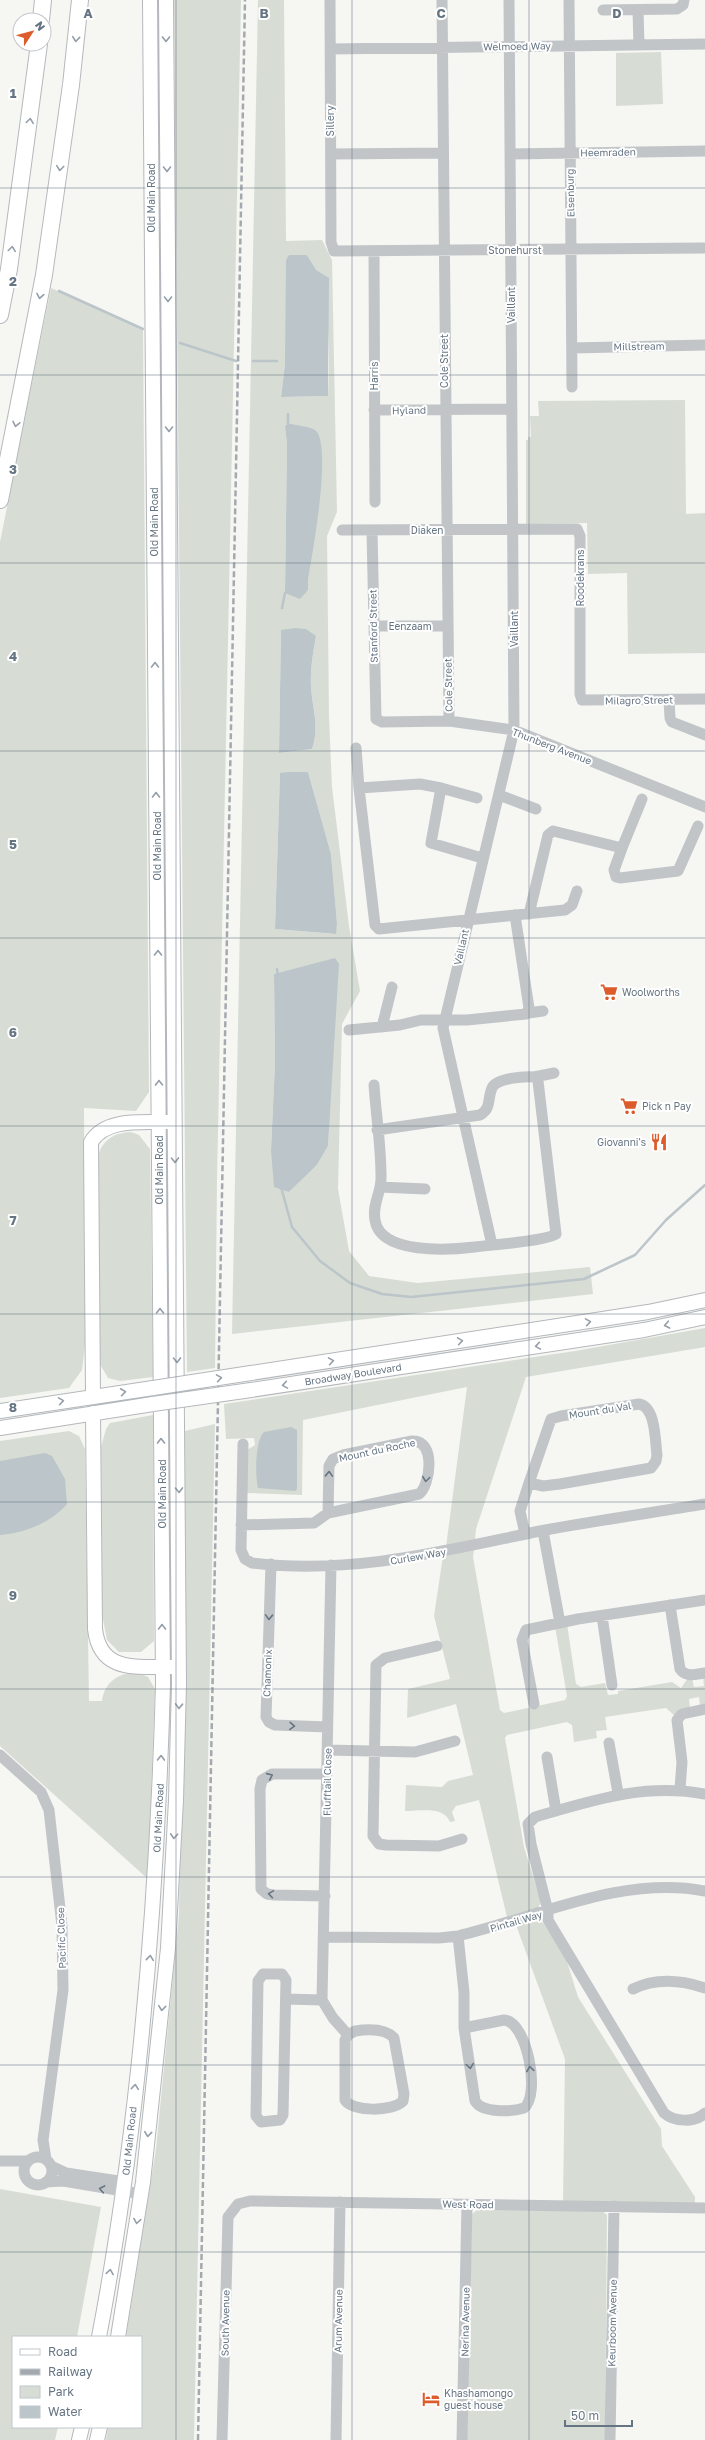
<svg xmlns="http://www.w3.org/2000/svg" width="705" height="2440" font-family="'Golos Text',sans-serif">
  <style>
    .green { fill: #d7ddd4; fill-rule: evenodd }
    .water { fill: #bbc5ca }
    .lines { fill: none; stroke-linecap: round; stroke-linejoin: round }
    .stream { stroke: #bbc5ca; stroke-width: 2.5 }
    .major-casing { stroke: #b4b8bc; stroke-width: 16 }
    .highway-casing { stroke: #b6b9bc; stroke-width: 18 }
    .minor { stroke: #c1c5c8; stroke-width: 11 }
    .major { stroke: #fff; stroke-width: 14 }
    .highway { stroke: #fff; stroke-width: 16 }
    .rail { stroke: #a4a9af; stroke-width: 2.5; stroke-dasharray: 6 3; stroke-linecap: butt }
    .major-bridge-casing { stroke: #b4b8bc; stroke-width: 16; stroke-linecap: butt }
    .major-bridge { stroke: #fff; stroke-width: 14 }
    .oneway { stroke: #949ea8 }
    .oneway2 { stroke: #667583 }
    .grid { fill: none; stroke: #667583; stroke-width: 1; stroke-opacity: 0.55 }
    .labels { text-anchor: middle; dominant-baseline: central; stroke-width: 4; stroke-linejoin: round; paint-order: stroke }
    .street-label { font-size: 10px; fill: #667583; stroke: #fff }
    .poi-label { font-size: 10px; fill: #667583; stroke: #fff; text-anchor: start }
    .grid-label { font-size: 13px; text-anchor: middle; font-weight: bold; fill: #667583; stroke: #fff; stroke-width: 4; stroke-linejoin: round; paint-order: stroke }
  </style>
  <rect width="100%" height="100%" fill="#f6f6f3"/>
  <path class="green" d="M174,0H241L217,1181L215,1368L187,1372Z
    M258,0H284L286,241L322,240L332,260L337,512L327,536L329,716L332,787L349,926L360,991L342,1024L338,1189L349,1251L369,1276L418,1283L590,1267L593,1294L232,1334ZM307,255C332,297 330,349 328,396L281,397L285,364ZM288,423L293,425L308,590L285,593L287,445L285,426ZM281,630L316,636C313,653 310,669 311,686C312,709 320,725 312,749L279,753ZM308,772L331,854L337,923L335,934L275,929L280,774ZM315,965L329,1126L328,1146L317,1165L289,1192L271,1150L275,1063L274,974Z
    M661,52L663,104L616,106V53Z
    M51,288L143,329L149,1092L136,1111L84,1108L85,1345L82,1370L69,1388L0,1398V542Z
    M685,400L686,514L705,513V653L628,654L627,573L588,574L587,523L526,524V440H528V437H531L530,416H539L538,401Z
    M131,1132L139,1135L150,1149L153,1377L120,1381L108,1378L100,1364L98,1157C102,1139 115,1133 131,1132Z
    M705,1328V1347L526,1377L476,1529L475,1541L446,1547L467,1387L303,1420L302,1495L246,1493L247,1450L255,1445L254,1438L226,1439L224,1404L575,1351Z
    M153,1415L154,1641L141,1652H119L107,1640L102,1614L101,1447L106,1429L110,1423Z
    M215,1424L194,2440H106L108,2427H141V2337H126L156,2149L179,1915L185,1431Z
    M69,1431L79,1436L85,1449L89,1701H102C105,1678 127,1667 148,1677L155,1689L148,1879L0,1746V1441Z
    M474,1549L473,1557L500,1710L504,1713L565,1700L567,1696L555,1626L567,1624L576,1684L581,1687L605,1683L608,1695L618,1694V1691L672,1682L681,1688L688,1678H692L694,1687L704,1686L703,1677L705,1676V1705L700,1706L699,1697L689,1699L690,1708L675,1716L666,1708L605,1717L607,1730L596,1731L597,1738L574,1742L572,1725L567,1722L507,1735L505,1738L524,1847L541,1902L538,1908L507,1917L479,1800L456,1806L452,1812L455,1821L450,1822C444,1806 421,1811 405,1811L406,1785L442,1787L448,1781L473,1775L456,1704L407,1718L408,1689L450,1679L434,1616L443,1556Z
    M535,1920L543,1923L565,1955L578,1997L661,2129L662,2146L695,2197V2203L563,2202L565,2059L516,1925Z
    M0,2189L101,2207L77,2337H13V2427H58L55,2440H0Z
    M477,2210L602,2211L607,2215L605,2440H467L472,2214Z"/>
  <path class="water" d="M289,255H307L316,270L329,278L328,396L281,397L285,364L286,260Z
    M288,423C296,426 309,426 315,430C333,443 312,556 308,579V590L300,599L285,593L287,445L285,426Z
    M295,628L306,629L316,636C313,653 310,669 311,686C312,709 320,725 312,749L279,753L281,630Z
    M289,772H308L331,854L337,923L336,934L275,929L280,773Z
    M335,958L339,964L328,1146L317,1165L289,1192L274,1187L271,1150L275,1063L274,974Z
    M291,1427L297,1430V1489L295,1491L258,1488C255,1476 255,1440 264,1432Z
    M45,1453L52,1456L65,1479L67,1504C51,1523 24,1533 0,1535V1461Z"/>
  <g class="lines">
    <path class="stream" d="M59,291L143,329
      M180,343L236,361
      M253,361H277
      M288,414V423
      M282,608L285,593
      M277,969L278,976
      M281,1187L292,1227L320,1261L350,1283L382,1294L411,1297L584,1279L635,1255L666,1220L705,1185"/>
    <g class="major-casing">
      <path id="major" d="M251,1373L648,1312L705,1300
        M251,1390L644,1330L705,1317
        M93,1396L91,1142C106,1117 144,1123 169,1122
        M0,1411L153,1388
        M93,1413L95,1629C100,1674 138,1666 172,1667
        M0,1428L153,1404
        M99,2337C140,2122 157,1902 163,1684L150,0
        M118,2337L143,2182L168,1948L176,1800L179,1684L166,0
        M79,2440L82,2427
        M97,2440L100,2427"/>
    </g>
    <g class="highway-casing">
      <path id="highway" d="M41,20L43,0
        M0,315L9,269L39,44
        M0,500L44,275L71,85L80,0"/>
    </g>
    <path class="minor" d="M330,0L331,242L334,251L705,248
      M442,0L449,721
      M569,0L572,387
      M603,10L677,9L683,5L684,0
      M638,10L639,45
      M330,49L705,44
      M331,154L443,153
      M510,154L705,151
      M374,251L375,502
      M572,348L705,345
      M374,410L512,409
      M342,530L577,529L580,536V694L582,700L705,699
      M372,530L376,719L382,722L449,721L514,730L705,807
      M374,626H447
      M669,700L670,718L672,722L705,735
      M356,748L359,788
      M441,788L477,798
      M499,795L536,809
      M622,848L642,799
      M482,858L431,843L441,788L420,784L359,788L375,925L379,929L565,910L572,905L577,891
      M529,914L548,835L553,831L622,848L614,870L616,877L620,878L678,871L698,826
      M528,1013L543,1011
      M382,1027L392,987
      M349,1030L400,1025L421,1020H467L526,1014L529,1008L515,915
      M534,1077L554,1073
      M374,1085C376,1115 381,1145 381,1176C382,1192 372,1203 375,1220C380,1255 450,1250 475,1247C490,1245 546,1241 556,1234L538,1081L535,1077C525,1076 496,1078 492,1088C487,1099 492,1108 480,1115L377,1130
      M380,1187L425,1189
      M492,1245L443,1028L514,730L509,0
      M639,1404C656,1407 655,1441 657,1455L656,1461L651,1468L560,1484L543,1486L529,1483L551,1419L561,1416Z
      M243,1444L241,1550L245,1559L252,1563C352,1575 443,1551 540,1531C595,1521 650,1513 705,1504
      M241,1525L314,1523L328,1513L419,1494C430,1486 437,1440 412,1441L343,1455L333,1459L329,1466L328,1513
      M543,1531L560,1623
      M525,1534L520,1511L529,1483
      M271,1564L266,1717L269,1722L275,1725L327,1727
      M331,1565L322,2000L333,2018L348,2035
      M670,1605L680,1669C686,1678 696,1674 705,1673
      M602,1616L612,1685
      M437,1646L385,1658L376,1665L373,1836L379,1844L386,1845L439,1846L462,1839
      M534,1704L522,1640L526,1630L578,1619L705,1600
      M609,1743L618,1793
      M327,1750L415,1752L455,1741
      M0,1755L41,1792L49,1810L62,1926L63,1990L43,2140L46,2159
      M547,1757L556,1811
      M680,1789L682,1762L677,1720L682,1714L705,1709
      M705,1794C644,1783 594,1800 535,1817L528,1824L531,1844L548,1911V1920L664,2113C674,2122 695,2123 705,2113
      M325,1896L274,1895L267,1894L261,1889L260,1789L262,1780L272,1774H327
      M458,1936L464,1992V2028L475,2101C482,2113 511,2112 524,2108C541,2095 527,2021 504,2020L464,2028
      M324,1937L439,1938L458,1936C538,1917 622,1875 705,1891
      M263,1974H282L286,1980L283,2115L280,2120L261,2122L256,2116L258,1981Z
      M633,1989C655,1978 681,1980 705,1988
      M286,1999L322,2000
      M355,2031C368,2029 385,2028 394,2038L404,2094L403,2101C393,2112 352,2112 345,2100V2040L348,2035Z
      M24 2171a14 14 0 1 1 28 0a14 14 0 1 1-28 0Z
      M0,2161H28
      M51,2166L66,2173L125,2182
      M46,2182L63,2181L141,2194
      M222,2440L228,2217L238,2204L250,2201L705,2208
      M336,2440L340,2202
      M462,2440L467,2205
      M610,2440L614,2206"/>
    <use href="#major" class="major"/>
    <use href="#highway" class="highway"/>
    <path class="rail" d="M198,2440L245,0"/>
    <g class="major-bridge-casing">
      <path id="major-bridge" d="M153,1388L251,1373
        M153,1404L251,1390"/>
    </g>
    <use href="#major-bridge" class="major-bridge"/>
  </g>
  <defs><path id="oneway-chevron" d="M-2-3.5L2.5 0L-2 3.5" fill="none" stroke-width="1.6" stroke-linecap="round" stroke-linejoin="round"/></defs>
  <g class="oneway">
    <use href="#oneway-chevron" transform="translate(76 39) rotate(96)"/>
    <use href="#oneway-chevron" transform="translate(166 39) rotate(90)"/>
    <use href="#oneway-chevron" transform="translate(30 121) rotate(-82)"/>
    <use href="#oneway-chevron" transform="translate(60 168) rotate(97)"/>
    <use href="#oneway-chevron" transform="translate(167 169) rotate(90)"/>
    <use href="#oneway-chevron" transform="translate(12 249) rotate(-82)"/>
    <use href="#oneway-chevron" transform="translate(40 296) rotate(100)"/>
    <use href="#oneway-chevron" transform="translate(168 299) rotate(90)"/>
    <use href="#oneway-chevron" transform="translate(16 424) rotate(102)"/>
    <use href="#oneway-chevron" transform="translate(169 429) rotate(90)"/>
    <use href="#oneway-chevron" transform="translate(155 665) rotate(-90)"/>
    <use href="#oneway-chevron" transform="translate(156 795) rotate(-90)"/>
    <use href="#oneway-chevron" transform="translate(158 953) rotate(-90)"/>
    <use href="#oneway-chevron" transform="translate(159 1083) rotate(-91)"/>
    <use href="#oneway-chevron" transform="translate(175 1160) rotate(89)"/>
    <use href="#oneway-chevron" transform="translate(160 1311) rotate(-90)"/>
    <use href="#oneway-chevron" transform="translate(588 1322) rotate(-9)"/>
    <use href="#oneway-chevron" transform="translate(667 1325) rotate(169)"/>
    <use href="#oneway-chevron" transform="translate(460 1341) rotate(-9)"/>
    <use href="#oneway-chevron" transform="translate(538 1346) rotate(171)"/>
    <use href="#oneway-chevron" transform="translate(177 1360) rotate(89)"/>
    <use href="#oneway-chevron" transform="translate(331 1361) rotate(-9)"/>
    <use href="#oneway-chevron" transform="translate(219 1378) rotate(-9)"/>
    <use href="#oneway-chevron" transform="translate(285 1385) rotate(171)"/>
    <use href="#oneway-chevron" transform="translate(123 1392) rotate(-8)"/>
    <use href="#oneway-chevron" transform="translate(61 1401) rotate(-9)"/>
    <use href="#oneway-chevron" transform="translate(161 1441) rotate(-90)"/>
    <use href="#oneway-chevron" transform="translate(179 1490) rotate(89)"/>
    <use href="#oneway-chevron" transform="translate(162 1627) rotate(-90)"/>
    <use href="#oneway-chevron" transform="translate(179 1706) rotate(92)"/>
    <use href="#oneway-chevron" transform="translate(161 1758) rotate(-89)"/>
    <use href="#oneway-chevron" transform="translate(174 1836) rotate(93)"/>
    <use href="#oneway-chevron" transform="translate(150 1958) rotate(-84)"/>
    <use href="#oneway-chevron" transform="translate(162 2008) rotate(96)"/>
    <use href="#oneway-chevron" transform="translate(135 2087) rotate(-84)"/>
    <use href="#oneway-chevron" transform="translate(148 2134) rotate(96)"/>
    <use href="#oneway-chevron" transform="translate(137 2221) rotate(99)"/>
    <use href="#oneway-chevron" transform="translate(110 2272) rotate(-81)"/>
  </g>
  <g class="oneway2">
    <use href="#oneway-chevron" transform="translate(329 1474) rotate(-88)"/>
    <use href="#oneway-chevron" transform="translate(426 1479) rotate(98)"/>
    <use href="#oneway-chevron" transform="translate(269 1617) rotate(92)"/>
    <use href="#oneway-chevron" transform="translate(292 1726) rotate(2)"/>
    <use href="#oneway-chevron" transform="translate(270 1776) rotate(-24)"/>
    <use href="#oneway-chevron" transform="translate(271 1894) rotate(-171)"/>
    <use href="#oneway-chevron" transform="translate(470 2066) rotate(82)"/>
    <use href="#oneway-chevron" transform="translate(530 2069) rotate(-99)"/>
    <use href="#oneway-chevron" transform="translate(102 2189) rotate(-169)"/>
  </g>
  <path class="grid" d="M176,0V2440M352,0V2440M529,0V2440M0,188H705M0,375H705M0,563H705M0,751H705M0,938H705M0,1126H705M0,1314H705M0,1502H705M0,1689H705M0,1877H705M0,2065H705M0,2252H705"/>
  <defs>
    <g id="supermarket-bare" transform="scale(1.38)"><path d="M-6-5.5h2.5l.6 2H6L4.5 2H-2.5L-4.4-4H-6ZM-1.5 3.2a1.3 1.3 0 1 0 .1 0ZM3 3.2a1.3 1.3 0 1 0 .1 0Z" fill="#dd5c2c" stroke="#fff" stroke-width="2.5" paint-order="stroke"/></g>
    <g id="restaurant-bare" transform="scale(1.38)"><path d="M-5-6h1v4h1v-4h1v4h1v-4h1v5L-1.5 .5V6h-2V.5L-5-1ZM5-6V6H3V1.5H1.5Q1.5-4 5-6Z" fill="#dd5c2c" stroke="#fff" stroke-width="2.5" paint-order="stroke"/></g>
    <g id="hotel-bare" transform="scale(1.38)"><path d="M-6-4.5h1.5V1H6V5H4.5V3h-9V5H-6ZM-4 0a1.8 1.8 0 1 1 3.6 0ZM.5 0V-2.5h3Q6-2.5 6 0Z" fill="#dd5c2c" stroke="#fff" stroke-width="2.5" paint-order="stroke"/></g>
  </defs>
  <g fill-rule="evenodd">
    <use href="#supermarket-bare" x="609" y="992"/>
    <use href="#supermarket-bare" x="629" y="1106"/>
    <use href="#restaurant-bare" x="659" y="1142"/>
    <use href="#hotel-bare" x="431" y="2399"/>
  </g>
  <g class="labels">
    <g class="street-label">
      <text transform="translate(517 46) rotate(-1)">Welmoed Way</text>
      <text transform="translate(330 121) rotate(-90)">Sillery</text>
      <text transform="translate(608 152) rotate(-1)">Heemraden</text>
      <text transform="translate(570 193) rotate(-91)">Elsenburg</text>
      <text transform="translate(151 198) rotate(-90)">Old Main Road</text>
      <text x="515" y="250">Stonehurst</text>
      <text transform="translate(511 305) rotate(-90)">Vaillant</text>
      <text transform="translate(639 346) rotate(-1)">Millstream</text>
      <text transform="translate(444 361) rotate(-90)">Cole Street</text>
      <text transform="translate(374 376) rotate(-90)">Harris</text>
      <text transform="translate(409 410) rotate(-1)">Hyland</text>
      <text transform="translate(154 522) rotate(-90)">Old Main Road</text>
      <text x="427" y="530">Diaken</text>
      <text transform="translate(580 578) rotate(-90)">Roodekrans</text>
      <text transform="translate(373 626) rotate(-91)">Stanford Street</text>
      <text x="410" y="626">Eenzaam</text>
      <text transform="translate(514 629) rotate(-90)">Vaillant</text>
      <text transform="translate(448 685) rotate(-91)">Cole Street</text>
      <text transform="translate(639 700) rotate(-1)">Milagro Street</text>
      <text transform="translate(552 746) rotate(21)">Thunberg Avenue</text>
      <text transform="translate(157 846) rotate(-90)">Old Main Road</text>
      <text transform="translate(461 947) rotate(-77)">Vaillant</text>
      <text transform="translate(159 1170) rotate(-90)">Old Main Road</text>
      <text transform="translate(353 1374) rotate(-9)">Broadway Boulevard</text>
      <text transform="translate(600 1410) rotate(-9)">Mount du Val</text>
      <text transform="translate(377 1450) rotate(-12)">Mount du Roche</text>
      <text transform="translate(162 1494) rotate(-90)">Old Main Road</text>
      <text transform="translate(418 1556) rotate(-10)">Curlew Way</text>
      <text transform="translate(267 1673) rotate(-88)">Chamonix</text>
      <text transform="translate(327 1782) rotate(-89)">Flufftail Close</text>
      <text transform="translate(158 1818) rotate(-87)">Old Main Road</text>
      <text transform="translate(516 1921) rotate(-16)">Pintail Way</text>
      <text transform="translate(61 1938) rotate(-92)">Pacific Close</text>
      <text transform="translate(129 2141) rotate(-84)">Old Main Road</text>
      <text transform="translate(468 2204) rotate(1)">West Road</text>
      <text transform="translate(338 2321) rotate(-89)">Arum Avenue</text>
      <text transform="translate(465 2322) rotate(-89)">Nerina Avenue</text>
      <text transform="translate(225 2323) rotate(-89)">South Avenue</text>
      <text transform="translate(612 2323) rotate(-89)">Keurboom Avenue</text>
    </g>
    <g class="poi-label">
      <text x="622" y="992">Woolworths</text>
      <text x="642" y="1106">Pick n Pay</text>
      <text x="646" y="1142" text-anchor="end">Giovanni's</text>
      <text x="444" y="2393">Khashamongo<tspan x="444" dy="12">guest house</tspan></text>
    </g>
  </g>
  <g class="grid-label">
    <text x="88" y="18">A</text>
    <text x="264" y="18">B</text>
    <text x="441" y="18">C</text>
    <text x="617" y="18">D</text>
    <text x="13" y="98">1</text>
    <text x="13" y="286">2</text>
    <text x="13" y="474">3</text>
    <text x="13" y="661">4</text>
    <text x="13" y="849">5</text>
    <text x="13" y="1037">6</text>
    <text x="13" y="1225">7</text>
    <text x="13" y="1412">8</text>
    <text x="13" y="1600">9</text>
  </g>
  <rect x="12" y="2336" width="130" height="92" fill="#ffffff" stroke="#c2c8cd"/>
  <rect x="20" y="2349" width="20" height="6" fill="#ffffff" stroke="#c2c8cd"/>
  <text x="48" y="2356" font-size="12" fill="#667583">Road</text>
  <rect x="20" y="2369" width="20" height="6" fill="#a4a9af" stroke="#c2c8cd"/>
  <text x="48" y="2376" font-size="12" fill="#667583">Railway</text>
  <rect x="20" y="2386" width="20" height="12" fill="#d7ddd4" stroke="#c2c8cd"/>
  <text x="48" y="2396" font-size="12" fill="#667583">Park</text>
  <rect x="20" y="2406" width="20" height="12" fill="#bbc5ca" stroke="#c2c8cd"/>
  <text x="48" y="2416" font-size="12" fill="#667583">Water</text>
  <g transform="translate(32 32) rotate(54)"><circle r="19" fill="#ffffff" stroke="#c2c8cd"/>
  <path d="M0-3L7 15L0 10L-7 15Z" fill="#dd5c2c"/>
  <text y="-6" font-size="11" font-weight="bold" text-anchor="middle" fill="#667583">N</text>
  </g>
  <path d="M565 2420v6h67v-6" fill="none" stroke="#667583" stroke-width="2"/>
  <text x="571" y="2420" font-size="12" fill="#667583" stroke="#ffffff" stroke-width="3" paint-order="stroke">50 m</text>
</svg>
